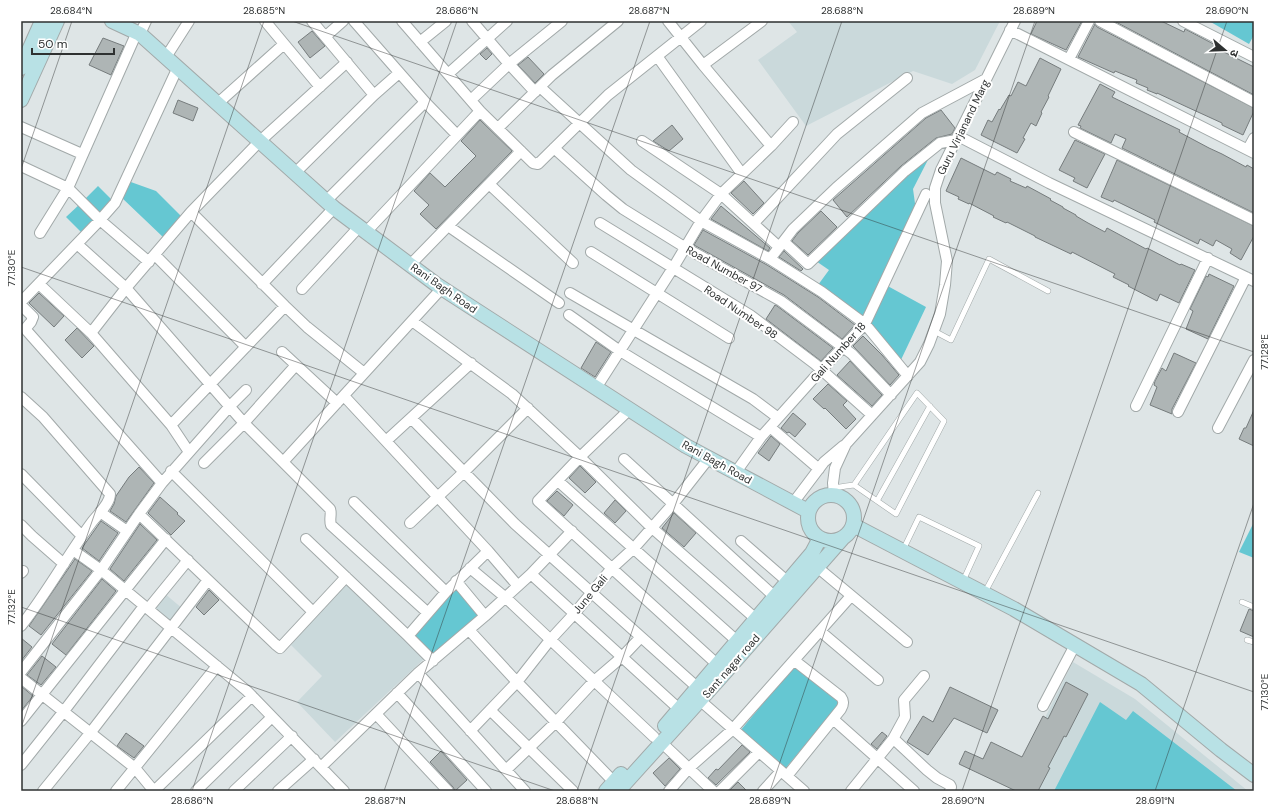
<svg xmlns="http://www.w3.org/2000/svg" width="1275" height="812" font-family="'DM Sans','Noto Sans Devanagari',sans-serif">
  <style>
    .built { fill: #cad9db }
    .green { fill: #65c7d2 }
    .building { fill: #aeb5b5; stroke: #767c7d }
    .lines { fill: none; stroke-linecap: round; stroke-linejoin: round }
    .lane-casing { stroke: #a2a9a9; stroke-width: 6 }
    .street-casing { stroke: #a2a9a9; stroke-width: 12 }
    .secondary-casing { stroke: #a2a9a9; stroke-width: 16 }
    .lane { stroke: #fff; stroke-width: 5 }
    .street { stroke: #fff; stroke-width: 10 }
    .secondary { stroke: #b8e1e5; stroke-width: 14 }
    .ticks { fill: none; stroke: #2e3131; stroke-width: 1; stroke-opacity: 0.45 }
    .labels { text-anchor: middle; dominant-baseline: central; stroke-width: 4; stroke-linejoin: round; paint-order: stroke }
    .street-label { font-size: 11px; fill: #2e3131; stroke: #fff }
    .neatline { fill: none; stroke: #2e3131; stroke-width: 1.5 }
    .ticks-label { font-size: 10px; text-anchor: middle; fill: #2e3131 }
  </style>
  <rect width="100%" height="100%" fill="#dee5e6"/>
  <path class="built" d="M788,21H1000L975,70L952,84L913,71L806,126L758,60L797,32Z
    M346,582L425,658L335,742L297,702L322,676L291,645Z
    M164,593L183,609L171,626L151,610Z
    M1073,662L1135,699L1248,791H1008Z"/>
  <path class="green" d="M1209,21H1254V35L1249,44Z
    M933,150L913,189L917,218L884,284L926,307L899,364L818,285L829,270L813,259Z
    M128,181L156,191L182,217L164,238L121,197Z
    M98,186L114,202L100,216L84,200Z
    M81,203L97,219L83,234L66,217Z
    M1254,522V558L1239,552Z
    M456,585L482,617L434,659L411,635Z
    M795,665L840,703L785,769L740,731Z
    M1100,702L1126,720L1133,711L1237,791H1054Z"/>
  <path class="building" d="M1037,21H1082L1066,50L1031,34Z
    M1114,21H1161L1184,32L1185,29L1223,49L1222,51L1254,67V95Z
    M1095,24L1097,27L1254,108V111L1243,135L1222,125V123L1187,107L1157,93V94L1147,90L1148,88L1136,83L1137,80L1115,71L1114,73L1078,57Z
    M312,31L325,46L310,58L298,42Z
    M103,38L124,46L111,75L89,65Z
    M487,48L492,54L486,60L480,54Z
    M528,57L544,74L535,83L518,65Z
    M1040,58L1061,69L1048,96L1049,97L1041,112L1042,113L1036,126L1031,123L1023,138L1025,139L1017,153L981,135L988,120L992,122L999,109L1000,110L1009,95L1011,96L1018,82L1026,86Z
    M1100,84L1115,92L1112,97L1180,130L1179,132L1209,148L1222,154L1246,167L1247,165L1254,169V213L1122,148L1126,139L1115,134L1111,143L1080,128L1081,126L1078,125Z
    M178,100L198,108L193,121L173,113Z
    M941,110L955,128L952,134L936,138L901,166L847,217L833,200L926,118Z
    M480,120L512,151L436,229L420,214L429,205L414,191L430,173L445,187L476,156L461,141Z
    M672,125L683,139L669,151L653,141Z
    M1075,140L1105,154L1087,188L1073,181L1075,178L1059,170Z
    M961,158L995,175L997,172L1011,179L1010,181L1026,188L1027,186L1051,199L1050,200L1063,207V208L1076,215V216L1088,223L1105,232L1107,228L1146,249L1147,248L1180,265L1181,264L1195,270L1179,303L1160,294L1157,301L1128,286L1129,285L1113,277L1115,274L1072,252L1071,254L1035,237V236L1007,222L1006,223L993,217L994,216L969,203V204L958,199L959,197L946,191Z
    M1117,160L1254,226V236L1241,260L1230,253L1232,249L1216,240L1213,246L1200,239L1198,244L1154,222L1155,220L1114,200L1113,202L1101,197Z
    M744,181L764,203L753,214L731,193Z
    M721,206L770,248L768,251L711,219Z
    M821,211L837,227L808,255L792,241L798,233Z
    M703,230L767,265L818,297L855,325L842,339L784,295L694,245Z
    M784,251L803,269L801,271L779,257Z
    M1209,274L1234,286L1208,339L1186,329L1193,311L1190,309L1206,276L1208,277Z
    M39,293L64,316L54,327L29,303Z
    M775,305L777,306L833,348L821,361L766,319Z
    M77,328L94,346L82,358L65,340Z
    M863,336L882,355L899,375L890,385L853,346Z
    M596,342L611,352L595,377L581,368Z
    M1174,353L1196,363L1172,409V414L1150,405L1157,387L1154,385L1155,381L1162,368L1166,371Z
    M850,361L882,395L872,406L837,375Z
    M828,384L847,401L843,405L856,419L846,429L825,408L824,409L813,399Z
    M1254,410V446L1239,439L1244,428H1246Z
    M793,413L806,424L795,437L789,432L787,433L781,428Z
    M771,436L780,444L769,461L758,453Z
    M580,466L596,482L585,493L569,478Z
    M139,467L154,483L126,522L110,511L114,504L116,496L129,477Z
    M557,491L573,505L564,516L547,501Z
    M160,497L178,513L177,514L185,521L171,535L148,513Z
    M615,500L626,511L615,523L604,513Z
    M674,513L696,533L684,547L662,528Z
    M101,521L118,533L99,561L82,548Z
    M140,524L157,540L124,581L110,569Z
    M75,559L92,571L41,635L29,626Z
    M102,579L116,591L66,655L52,644Z
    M209,590L219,600L204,615L196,607Z
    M1249,609L1254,611V637L1240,631Z
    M21,638L32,647L21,661Z
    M42,656L56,667L41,685L27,675Z
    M1066,682L1088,694L1066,737L1064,736L1059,746L1048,767L1050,768L1038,791H1016L959,764L965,751L983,759L991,742L1022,757L1043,716L1048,719Z
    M21,686L33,696L21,711Z
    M950,687L998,710L987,733L954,718L928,755L907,742L923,716L933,722Z
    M882,732L887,736L877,749L871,744Z
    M126,733L144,746L134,758L117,746Z
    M742,745L750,752L716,785L708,778L716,769L718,770Z
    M441,751L467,780L455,791L453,787L430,762Z
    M669,758L680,769L665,786L653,773Z
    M738,782L747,791H729Z"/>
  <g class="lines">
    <g class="lane-casing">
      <path id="lane" d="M934,331L951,340L989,259L1048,291
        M917,393L944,421L896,514L854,485Z
        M834,488L846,486L854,485
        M877,501L930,406
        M903,550L919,517L979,546L963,581
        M985,592L1038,493
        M1242,602L1254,607
        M1247,640L1254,642"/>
    </g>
    <g class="street-casing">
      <path id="street" d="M265,21L320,87
        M312,21L374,95
        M354,21L426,103L457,135
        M402,21L480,111L533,163L538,164L608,95L701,21
        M472,21L509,64L535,92
        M668,21L703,65L771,146
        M1100,21L1254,102
        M1183,21L1254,57
        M1010,30L1254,153
        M140,34L146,21
        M326,36L343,21
        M420,42L446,21
        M657,56L742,174
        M166,57L189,21
        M1069,59L1089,21
        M703,65L762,21
        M448,74L507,21
        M540,87L631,170L701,221L770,259L822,292L865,324L908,376
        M471,100L509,64L562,21
        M217,104L284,44
        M21,127L82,154
        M498,128L552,75L618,21
        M1074,132L1254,220
        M958,136L1049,183L1254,281
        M642,141L721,194L779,247
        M554,148L606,195L623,209L686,248L781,301L852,354L891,395
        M1248,149L1254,138
        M21,166L68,188L100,220L149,262
        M295,173L374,95L399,73
        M489,184L573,263
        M326,201L425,102
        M191,212L285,306L307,327L364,373
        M600,223L750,315L815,364L872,415
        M754,223L837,134L907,78
        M448,226L559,303
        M366,232L480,111
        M40,233L68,188L137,32
        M784,242L808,264L905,171L940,143L956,140
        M77,244L126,288L244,423L330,509C332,514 329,519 331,525L428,613
        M591,252L729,338
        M155,255L246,347
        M770,259L793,229L836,188L922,113L986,79
        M410,265L521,151
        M39,284L91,333L171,425
        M262,284L334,208
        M302,289L359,227
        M570,293L753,399L777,417
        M21,302L100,220L115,203L178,67
        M21,305L33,317L31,322L26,328L27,331L162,483
        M569,315L620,351L761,437
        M412,321L512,394L580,457L651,527L756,619
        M91,333L126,288L191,212L259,142L347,62
        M282,352L337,403
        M596,388L673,268L701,221L721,194L771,146L793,122
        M344,396L488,551L518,586
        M21,397L43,417L110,494C110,504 98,514 92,522C67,556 47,593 21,626
        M1136,406L1208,258
        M630,409L580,457L538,501L718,665
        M1178,412L1246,277
        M411,418L515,524L698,688
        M770,427L819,469
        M1218,428L1254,360
        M386,441L471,363
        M189,452L171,425L285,306
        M624,459L775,597
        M283,462L442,288
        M204,463L244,423L296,365
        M171,471L313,612
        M736,472L761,437L821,370L865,324L926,194
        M21,474L82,536
        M558,481L737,641
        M834,495L833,483L835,468L846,444L920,362L929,344L940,314L945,285L947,261L935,203V188L941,170L1015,21
        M354,502L446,592
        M793,503L824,462L843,446
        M100,512L127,531
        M139,514L275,644L280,648L346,577
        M410,523L464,472L528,408
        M21,525L32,536L64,564
        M306,539L408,636L433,661
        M741,541L788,582
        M73,550L101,570L247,691L344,791
        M817,567L907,642
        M470,568L506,598L654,737
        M21,573L23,571
        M531,574L679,709
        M456,581L485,616
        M148,609L188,560
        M469,630L517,682L614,782
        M820,631L878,680
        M408,636L446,592L488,551
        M21,672L101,570L139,514L162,483L230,406L246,390
        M418,673L525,791
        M21,678L135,768L154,791
        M397,693L486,791
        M695,696L804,791
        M1043,706L1075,645
        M490,710L573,791
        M376,714L448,791
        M833,719L914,791
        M21,721L166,539
        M470,731L517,682L550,640L574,614L612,568L634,548L673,504L709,458
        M893,739L905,717L904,700L924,676
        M662,743L713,791
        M21,765L64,711L144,606
        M321,767L418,673L485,616L531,574L572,531
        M506,770L556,722L594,681L622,657L641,637
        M787,776L841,709C844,704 844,701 841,697L795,661
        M43,791L91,732L208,580
        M116,791L217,666
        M154,791L252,696
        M196,791L272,717
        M234,791L292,736
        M278,791L314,759
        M669,791L689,768L732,730L851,596
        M720,791L759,752
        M763,791L781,771
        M851,791L893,739L896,741L927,770L937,778L950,785L951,787L950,791"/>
    </g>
    <g class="secondary-casing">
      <path id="secondary" d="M112,21L140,34L334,208L437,285L686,446L808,511
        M21,68L42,21
        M21,100L57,21
        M808 518a23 23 0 1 1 46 0a23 23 0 1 1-46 0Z
        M853,525L1014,609L1141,684L1221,750L1254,775
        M665,726L812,553L820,538
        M606,791L621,774
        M618,791L720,678L842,539"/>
    </g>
    <use href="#lane" class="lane"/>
    <use href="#street" class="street"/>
    <use href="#secondary" class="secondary"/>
  </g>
  <path class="ticks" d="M292,21L1254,352M21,169L72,21M21,267L1254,692M21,607L555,791M21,728L264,21M192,791L457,21M384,791L650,21M577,791L842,21M770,791L1035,21M962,791L1227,21M1155,791L1254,503"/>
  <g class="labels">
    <g class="street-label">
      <text transform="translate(963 127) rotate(-64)">Guru Virjanand Marg</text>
      <text transform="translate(724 269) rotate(29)">Road Number 97</text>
      <text transform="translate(444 288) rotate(35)">Rani Bagh Road</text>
      <text transform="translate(741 312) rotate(34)">Road Number 98</text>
      <text transform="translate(838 352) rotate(-48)">Gali Number 18</text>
      <text transform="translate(717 462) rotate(29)">Rani Bagh Road</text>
      <text transform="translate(590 594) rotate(-50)">June Gali</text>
      <text transform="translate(731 666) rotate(-49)">Sant nagar road</text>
    </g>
  </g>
  <rect width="1275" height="812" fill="none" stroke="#ffffff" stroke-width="44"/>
  <g transform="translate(1225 50) rotate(109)" stroke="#ffffff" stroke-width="3" paint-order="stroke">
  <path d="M0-3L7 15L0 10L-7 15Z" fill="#2e3131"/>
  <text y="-6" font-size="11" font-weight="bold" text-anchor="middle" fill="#2e3131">उ</text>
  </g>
  <path d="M32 48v6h82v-6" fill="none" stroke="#2e3131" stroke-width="2"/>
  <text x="38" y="48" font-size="12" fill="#2e3131" stroke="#ffffff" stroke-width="3" paint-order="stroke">50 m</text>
  <rect x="22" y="22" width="1231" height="768" class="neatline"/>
  <g class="ticks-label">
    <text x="71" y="14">28.684°N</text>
    <text x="264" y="14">28.685°N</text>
    <text x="457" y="14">28.686°N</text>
    <text x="649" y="14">28.687°N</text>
    <text x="842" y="14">28.688°N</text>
    <text x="1034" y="14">28.689°N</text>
    <text x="1227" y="14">28.690°N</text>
    <text transform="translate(11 268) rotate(-90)" y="4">77.130°E</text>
    <text transform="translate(1264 352) rotate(-90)" y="4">77.128°E</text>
    <text transform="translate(11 607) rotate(-90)" y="4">77.132°E</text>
    <text transform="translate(1264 692) rotate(-90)" y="4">77.130°E</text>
    <text x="192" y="804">28.686°N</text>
    <text x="385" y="804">28.687°N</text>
    <text x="577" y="804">28.688°N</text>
    <text x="770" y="804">28.689°N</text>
    <text x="963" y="804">28.690°N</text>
    <text x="1155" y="804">28.691°N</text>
  </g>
</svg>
